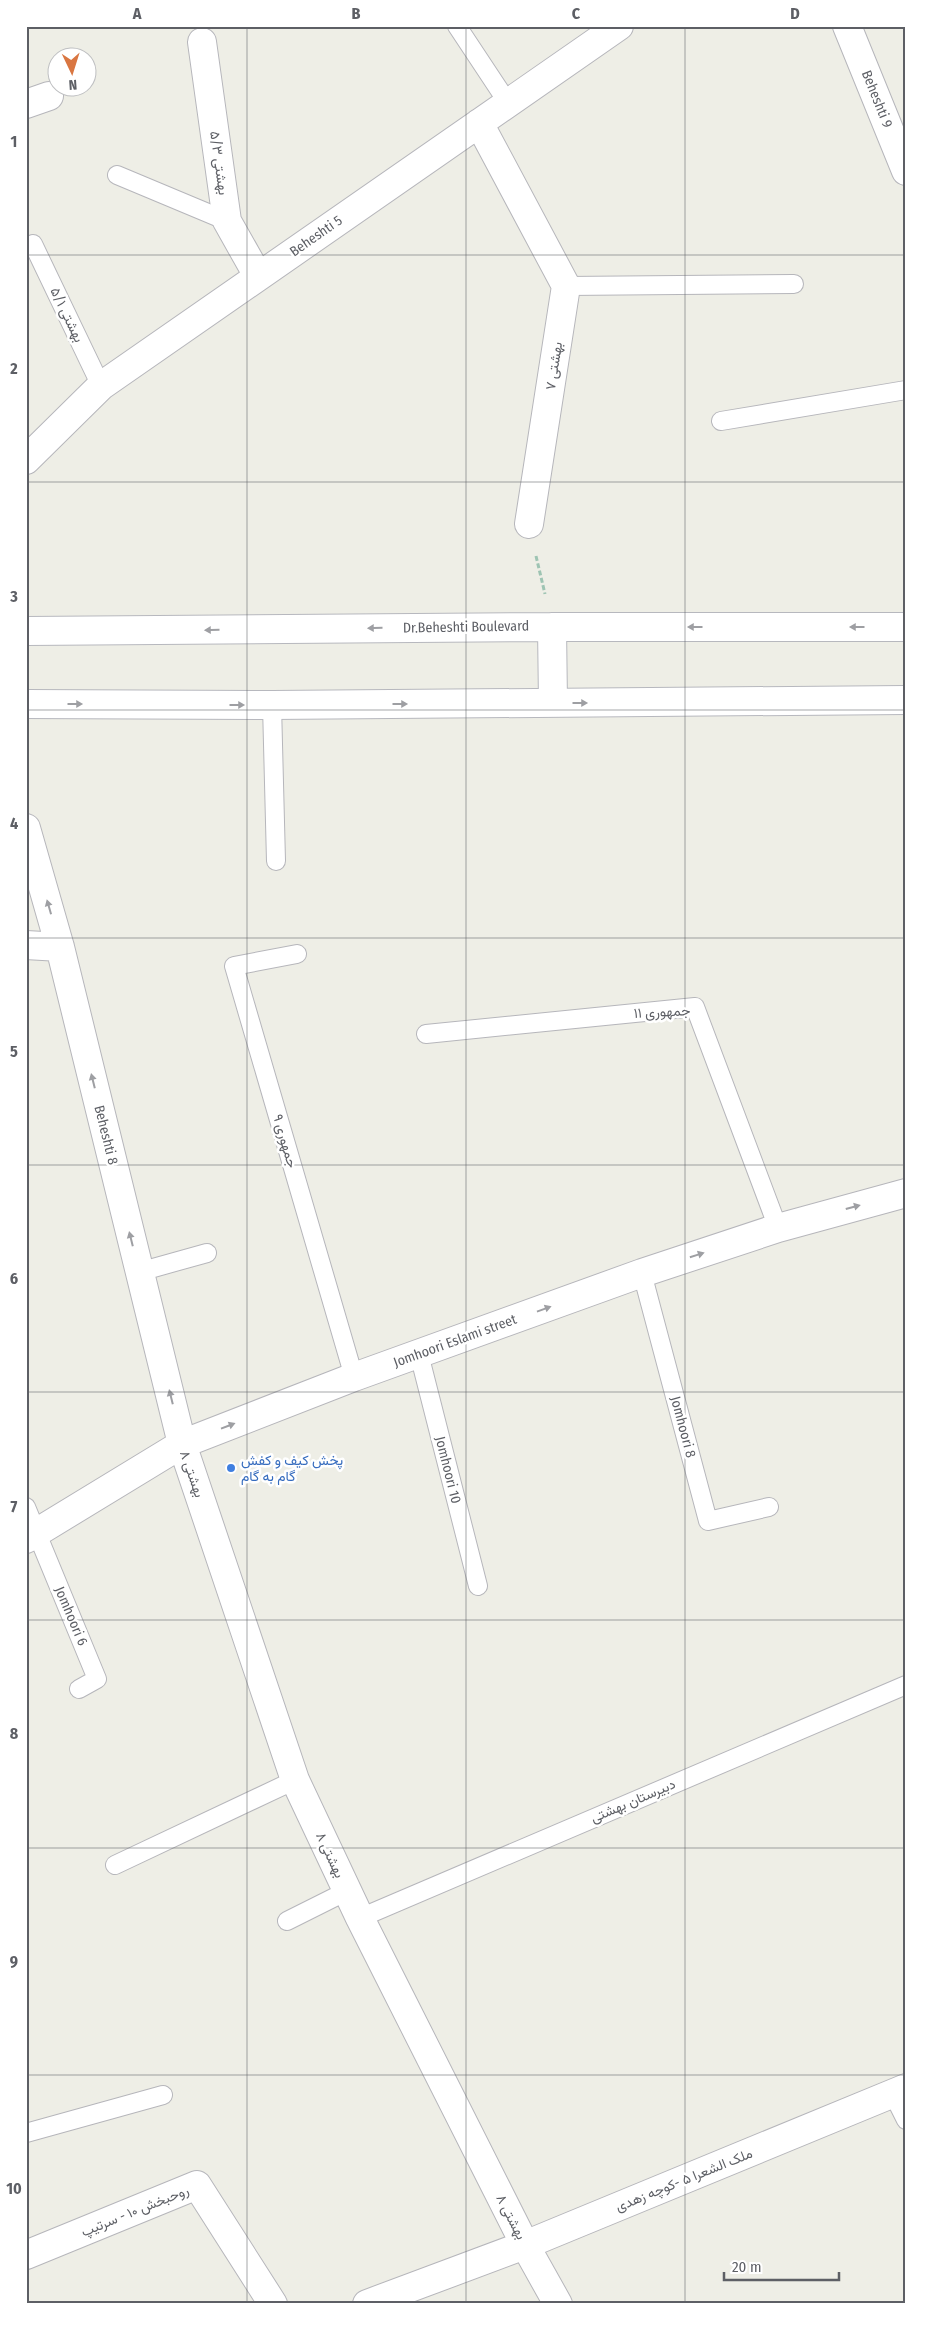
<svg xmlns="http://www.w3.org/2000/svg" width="932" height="2330" font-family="'Fira Sans Condensed',Vazirmatn,sans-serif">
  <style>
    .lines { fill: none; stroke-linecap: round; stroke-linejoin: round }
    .service-casing { stroke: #b6b6bb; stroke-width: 20 }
    .minor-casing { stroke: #b6b6bb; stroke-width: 30 }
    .secondary-casing { stroke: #b7b8be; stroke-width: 30 }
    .path { stroke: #9ec4b3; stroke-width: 3; stroke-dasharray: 5 2.5; stroke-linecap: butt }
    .service { stroke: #fff; stroke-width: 18 }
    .minor { stroke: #fff; stroke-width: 28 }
    .secondary { stroke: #fff; stroke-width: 28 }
    .oneway { fill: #9e9fa3 }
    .grid { fill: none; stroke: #5d5f65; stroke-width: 1; stroke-opacity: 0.55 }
    .shop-dot { fill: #3f7fe0; stroke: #fff; stroke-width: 2 }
    .labels { text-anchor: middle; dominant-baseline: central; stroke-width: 5; stroke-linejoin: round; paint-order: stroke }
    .street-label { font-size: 14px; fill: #5d5f65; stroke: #fff }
    .shop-label { font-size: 14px; fill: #366cbe; stroke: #fff; text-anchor: start }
    .neatline { fill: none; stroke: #5d5f65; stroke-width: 2 }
    .grid-label { font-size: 16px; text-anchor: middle; font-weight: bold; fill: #5d5f65 }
  </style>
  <rect width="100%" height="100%" fill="#eeeee6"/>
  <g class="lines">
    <g class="service-casing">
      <path id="service" d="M457,26L508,103
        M117,175L227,221
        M33,244L101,386
        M566,286L794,284
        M721,421L906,390
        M272,705L276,861
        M297,954L234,966L354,1377
        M426,1034L695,1007L778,1228
        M139,1272L207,1253
        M642,1273L708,1521L769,1507
        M419,1354L478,1586
        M26,1507L97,1679L79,1689
        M115,1865L295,1780
        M360,1918L906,1685
        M287,1921L347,1891
        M893,2094L906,2120
        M26,2133L163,2095"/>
    </g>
    <g class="minor-casing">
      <path id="minor" d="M847,26L906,171
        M202,42L227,221L258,276
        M26,104L49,96
        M479,123L566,286L529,524
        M26,460L101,386L619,26
        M26,828L60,947L182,1444L295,1780L360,1918L525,2245L367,2304
        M26,945L60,947
        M26,1539L182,1444L354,1377L642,1273L778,1228L906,1193
        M26,2255L197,2185L273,2304
        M558,2304L525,2245L906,2088"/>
    </g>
    <g class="secondary-casing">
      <path id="secondary" d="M552,627L553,703
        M26,631L552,627H906
        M26,704L272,705L906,700"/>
    </g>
    <path class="path" d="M536,556L545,594"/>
    <use href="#service" class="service"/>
    <use href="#minor" class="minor"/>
    <use href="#secondary" class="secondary"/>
  </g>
  <defs><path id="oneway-solid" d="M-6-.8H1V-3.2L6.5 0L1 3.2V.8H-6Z" transform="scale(1.25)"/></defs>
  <g class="oneway">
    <use href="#oneway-solid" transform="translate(695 627) rotate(-180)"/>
    <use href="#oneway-solid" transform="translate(857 627) rotate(-180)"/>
    <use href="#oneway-solid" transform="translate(375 628) rotate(179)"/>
    <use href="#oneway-solid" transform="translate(212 630) rotate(179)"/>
    <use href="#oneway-solid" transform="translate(580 703)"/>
    <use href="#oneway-solid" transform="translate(75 704)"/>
    <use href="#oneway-solid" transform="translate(400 704)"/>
    <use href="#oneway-solid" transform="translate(237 705)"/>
    <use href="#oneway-solid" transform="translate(49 907) rotate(-106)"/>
    <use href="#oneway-solid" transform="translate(93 1081) rotate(-104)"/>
    <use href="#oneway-solid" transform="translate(853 1207) rotate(-15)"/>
    <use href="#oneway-solid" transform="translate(131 1239) rotate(-104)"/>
    <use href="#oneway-solid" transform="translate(697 1255) rotate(-18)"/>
    <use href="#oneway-solid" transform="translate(544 1309) rotate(-20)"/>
    <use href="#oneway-solid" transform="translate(171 1397) rotate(-104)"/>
    <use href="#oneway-solid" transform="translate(228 1426) rotate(-21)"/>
  </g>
  <path class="grid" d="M247,26V2304M466,26V2304M685,26V2304M26,255H906M26,482H906M26,710H906M26,938H906M26,1165H906M26,1392H906M26,1620H906M26,1848H906M26,2075H906"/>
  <circle class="shop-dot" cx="231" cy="1468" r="5"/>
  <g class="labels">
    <g class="street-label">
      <text transform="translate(877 99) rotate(68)">Beheshti 9</text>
      <text transform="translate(219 163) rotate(82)">بهشتی ۵/۳</text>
      <text transform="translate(316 236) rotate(-35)">Beheshti 5</text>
      <text transform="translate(67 315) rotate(64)">بهشتی ۵/۱</text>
      <text transform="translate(554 366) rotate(-81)">بهشتی ۷</text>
      <text transform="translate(466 627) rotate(-1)">Dr.Beheshti Boulevard</text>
      <text transform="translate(662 1012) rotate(-3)">جمهوری ۱۱</text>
      <text transform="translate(106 1135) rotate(76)">Beheshti 8</text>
      <text transform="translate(285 1141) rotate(74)">جمهوری ۹</text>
      <text transform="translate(455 1341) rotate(-20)">Jomhoori Eslami street</text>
      <text transform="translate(683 1427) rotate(75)">Jomhoori 8</text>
      <text transform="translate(448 1470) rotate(76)">Jomhoori 10</text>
      <text transform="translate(192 1474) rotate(71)">بهشتی ۸</text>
      <text transform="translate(71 1616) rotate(67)">Jomhoori 6</text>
      <text transform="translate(633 1801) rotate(-23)">دبیرستان بهشتی</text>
      <text transform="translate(330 1855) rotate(65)">بهشتی ۸</text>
      <text transform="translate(684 2180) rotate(-22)">ملک الشعرا ۵ -کوچه زهدی</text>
      <text transform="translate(135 2211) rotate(-22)">روحبخش ۱۰ - سرتیپ</text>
      <text transform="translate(511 2217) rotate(63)">بهشتی ۸</text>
    </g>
    <g class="shop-label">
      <text x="241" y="1460">پخش کیف و کفش<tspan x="241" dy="16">گام به گام</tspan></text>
    </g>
  </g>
  <rect width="932" height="2330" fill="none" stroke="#ffffff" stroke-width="55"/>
  <g transform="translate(72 72) rotate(176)"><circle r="24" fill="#ffffff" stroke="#bebfc1"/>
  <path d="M0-4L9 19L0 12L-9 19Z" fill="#d97641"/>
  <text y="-8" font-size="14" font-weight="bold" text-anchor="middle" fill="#5d5f65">N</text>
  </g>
  <path d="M724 2272v8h115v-8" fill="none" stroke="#5d5f65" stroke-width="2.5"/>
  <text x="732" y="2272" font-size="15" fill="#5d5f65" stroke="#ffffff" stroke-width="4" paint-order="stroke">20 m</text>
  <rect x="28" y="28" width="876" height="2274" class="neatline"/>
  <g class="grid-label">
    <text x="137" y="19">A</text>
    <text x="356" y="19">B</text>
    <text x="576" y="19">C</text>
    <text x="795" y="19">D</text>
    <text x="14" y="147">1</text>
    <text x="14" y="374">2</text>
    <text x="14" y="602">3</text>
    <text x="14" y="829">4</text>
    <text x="14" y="1057">5</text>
    <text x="14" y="1284">6</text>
    <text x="14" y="1512">7</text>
    <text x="14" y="1739">8</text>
    <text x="14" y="1967">9</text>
    <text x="14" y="2194">10</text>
  </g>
</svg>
